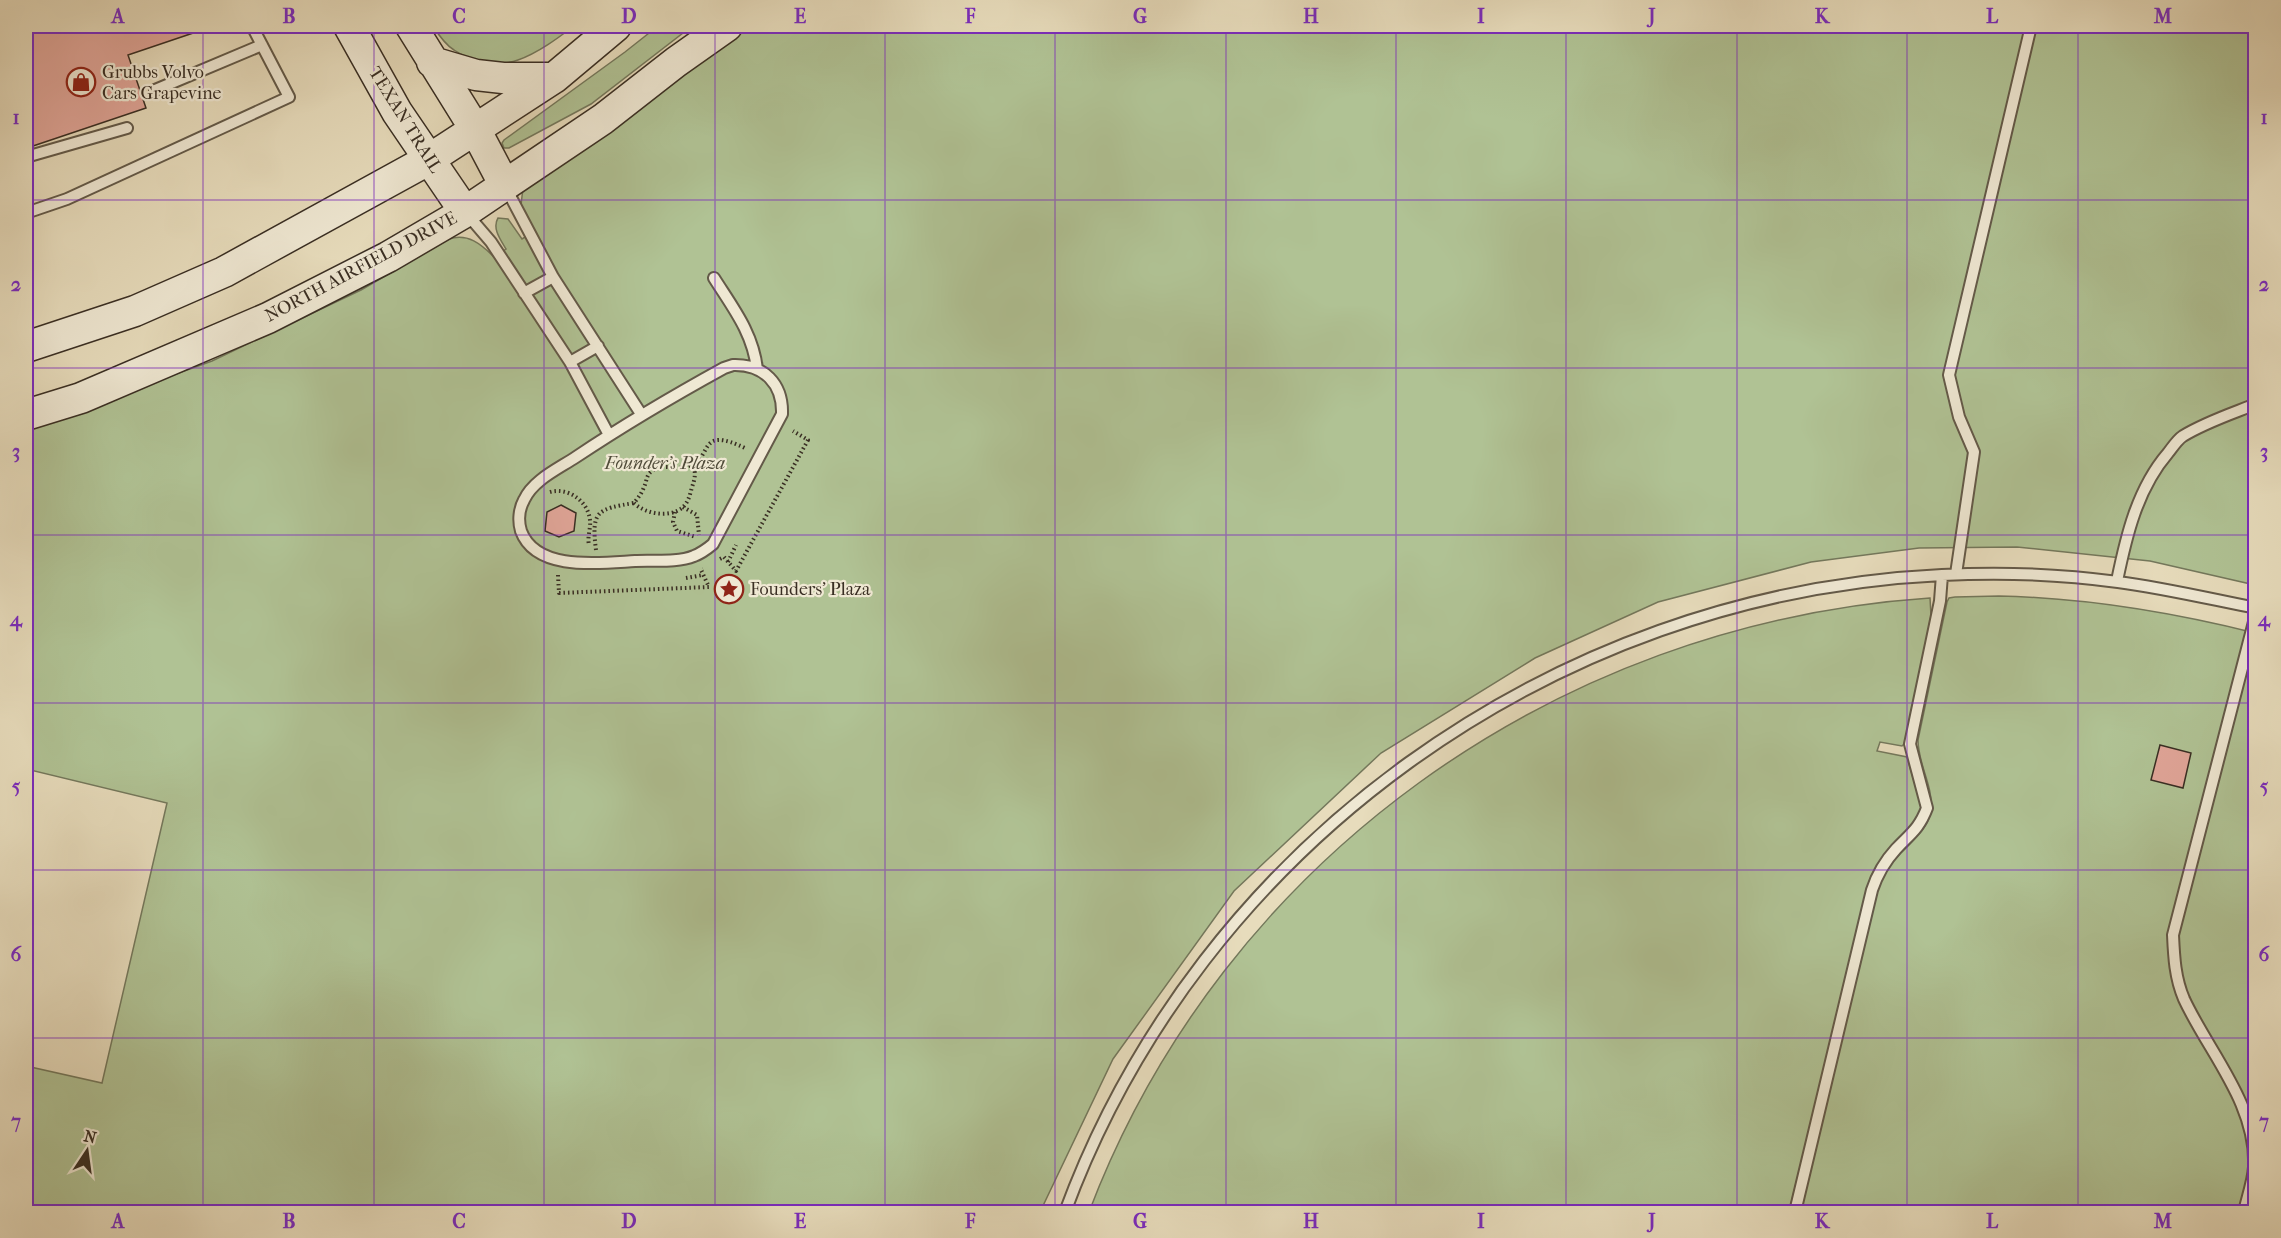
<svg xmlns="http://www.w3.org/2000/svg" width="2281" height="1238" font-family="'IM FELL French Canon',serif">
  <style>
    .green { fill: #b0c294; stroke: #74785c; stroke-width: 1.5 }
    .building { fill: #e0a598; stroke: #392e23; stroke-width: 1.5 }
    .lines { fill: none; stroke-linecap: round; stroke-linejoin: round }
    .lane-casing { stroke: #645a49; stroke-width: 14 }
    .secondary-casing { stroke: #392e23; stroke-width: 33 }
    .path { stroke: #392e23; stroke-width: 4; stroke-dasharray: 1.5 3; stroke-linecap: butt }
    .lane { stroke: #efe8d3; stroke-width: 10 }
    .secondary { stroke: #efe8d3; stroke-width: 30 }
    .grid { fill: none; stroke: #7b2cbf; stroke-width: 1.5; stroke-opacity: 0.55 }
    .labels { text-anchor: middle; dominant-baseline: central; stroke-width: 4.5; stroke-linejoin: round; paint-order: stroke }
    .poi-label { font-size: 18px; fill: #392e23; stroke: #efe8d3; text-anchor: start }
    .street-label { font-size: 18px; fill: #392e23; stroke: #efe8d3 }
    .park-label { font-size: 18px; font-style: italic; fill: #514c3a; stroke: #efe8d3 }
    .neatline { fill: none; stroke: #7b2cbf; stroke-width: 2 }
    .grid-label { font-size: 20px; text-anchor: middle; font-weight: bold; fill: #7b2cbf }
  </style>
  <rect width="100%" height="100%" fill="#e7dcbc"/>
  <filter id="stains"><feTurbulence type="fractalNoise" baseFrequency=".00333" numOctaves="4"/><feColorMatrix values="0 0 0 0 .2 0 0 0 0 .09 0 0 0 0 .02 0 0 0 .5 -.17"/></filter>
  <radialGradient id="worn" r=".72"><stop offset=".6" stop-color="#630" stop-opacity="0"/><stop offset="1" stop-color="#630" stop-opacity=".3"/></radialGradient>
  <path class="green" d="M433,26H574C558,38 538,53 518,60C500,67 470,61 454,50C446,45 438,34 433,26Z
    M658,26H692L591,104L509,148H504L502,143L504,140L625,52Z
    M741,26H2255V585L2150,561L2017,547L1919,548L1811,562L1658,602L1535,658L1381,753L1234,891L1113,1059L1040,1212H66L26,1203V1066L102,1083L167,803L26,769V428L212,361L361,290L449,239C468,233 481,244 494,257L506,249C500,239 492,228 498,218L508,219L522,239L535,231L521,205L523,188Z
    M1999,596C2086,598 2171,612 2255,633V1212H1800L1877,892C1880,883 1883,874 1889,867C1902,847 1930,833 1931,808C1933,786 1918,764 1918,740L1947,602L1949,598L1955,597Z
    M1930,598L1931,616L1907,741L1902,746L1880,742L1877,751L1907,757L1922,809L1913,826L1884,855L1871,876L1789,1212H1089C1222,861 1556,623 1930,598Z"/>
  <path class="building" d="M26,26H207L208,28L128,55L146,108L33,146L26,124Z
    M561,505L576,513L574,531L559,537L545,531L547,512Z
    M2160,745L2191,753L2183,788L2151,780Z"/>
  <g class="lines">
    <g class="lane-casing">
      <path id="lane" d="M155,90L262,45
        M26,157L127,128
        M506,188L553,277L641,414
        M26,213L67,199L289,97L252,26
        M467,214L491,242L570,362L609,435
        M714,278C733,308 753,333 757,369
        M524,293L553,277
        M570,362L598,346
        M733,365C764,364 783,384 782,414L713,544C707,549 702,553 694,556C677,563 654,560 635,561C601,563 536,572 521,531C518,521 519,509 524,500C533,480 558,469 576,457C624,425 673,396 724,368Z
        M1956,574L1974,452L1959,417L1949,375L2031,26
        M2117,581C2126,537 2137,489 2168,453C2172,448 2177,440 2183,436C2206,422 2231,414 2256,404
        M1065,1212C1200,846 1553,593 1942,575C2000,572 2060,574 2118,582C2164,588 2210,599 2256,608
        M1795,1212L1872,890C1877,875 1885,861 1896,849C1910,834 1919,829 1927,808L1910,744L1940,601L1942,575
        M2244,1212C2247,1198 2253,1182 2254,1167C2257,1104 2209,1053 2184,999C2175,978 2174,957 2173,935L2256,614"/>
    </g>
    <g class="secondary-casing">
      <path id="secondary" d="M349,26L397,112L465,212
        M411,26L475,129L504,184
        M432,62L476,75L503,78H554
        M26,347L135,311L224,272L428,160L554,78L616,26
        M26,415L81,398L268,318L388,257L465,212L603,119L676,62L727,26"/>
    </g>
    <path class="path" d="M550,492C568,487 588,501 590,520C591,528 587,537 589,545
      M634,503C645,514 669,518 682,508C688,503 690,495 692,487C695,479 696,473 693,464
      M683,507L697,515L699,535
      M675,512L673,522L677,531L696,537
      M596,550C591,511 597,509 634,503C638,498 642,493 644,487C647,481 646,475 652,471C663,463 674,470 685,467C716,461 694,423 747,449
      M720,559L724,557L736,571L808,440L793,431
      M728,562L736,545
      M558,575L559,593L709,587L701,570L703,569
      M686,578L703,575"/>
    <use href="#lane" class="lane"/>
    <use href="#secondary" class="secondary"/>
  </g>
  <path class="grid" d="M203,26V1212M374,26V1212M544,26V1212M715,26V1212M885,26V1212M1055,26V1212M1226,26V1212M1396,26V1212M1566,26V1212M1737,26V1212M1907,26V1212M2078,26V1212M26,200H2256M26,368H2256M26,535H2256M26,703H2256M26,870H2256M26,1038H2256"/>
  <defs>
    <g id="shop-ring" transform="scale(1.5)"><circle r="9.5" fill="#efe8d3" stroke="#8f2418" stroke-width="1.5"/><path d="M-5-2.5h2.3a2.7 3.5 0 0 1 5.4 0H5L5.5 6h-11ZM-1.5-2.5h3a1.5 2.3 0 0 0-3 0Z" fill="#8f2418"/></g>
    <g id="sight-ring" transform="scale(1.5)"><circle r="9.5" fill="#efe8d3" stroke="#8f2418" stroke-width="1.5"/><path d="M0-6L1.8-2.2L6-1.7L2.9 1.2L3.7 5.4L0 3.3L-3.7 5.4L-2.9 1.2L-6-1.7L-1.8-2.2Z" fill="#8f2418"/></g>
  </defs>
  <g fill-rule="evenodd">
    <use href="#shop-ring" x="81" y="82"/>
    <use href="#sight-ring" x="729" y="589"/>
  </g>
  <g class="labels">
    <g class="poi-label">
      <text x="102" y="72">Grubbs Volvo<tspan x="102" dy="21">Cars Grapevine</tspan></text>
      <text x="750" y="589">Founders' Plaza</text>
    </g>
    <g class="street-label">
      <text transform="translate(405 120) rotate(58)">TEXAN TRAIL</text>
      <text transform="translate(361 267) rotate(-28)">NORTH AIRFIELD DRIVE</text>
    </g>
    <g class="park-label">
      <text x="665" y="463">Founder's Plaza</text>
    </g>
  </g>
  <rect width="2281" height="1238" fill="none" stroke="#e7dcbc" stroke-width="66"/>
  <g transform="translate(87 1151) rotate(13)" stroke="#efe8d3" stroke-width="4.5" paint-order="stroke">
  <path d="M0-4.5L10 22L0 15L-10 22Z" fill="#392e23"/>
  <text y="-9" font-size="16" font-weight="bold" text-anchor="middle" fill="#392e23">N</text>
  </g>
  <rect x="33" y="33" width="2215" height="1172" class="neatline"/>
  <g class="grid-label">
    <text x="118" y="23">A</text>
    <text x="289" y="23">B</text>
    <text x="459" y="23">C</text>
    <text x="629" y="23">D</text>
    <text x="800" y="23">E</text>
    <text x="970" y="23">F</text>
    <text x="1140" y="23">G</text>
    <text x="1311" y="23">H</text>
    <text x="1481" y="23">I</text>
    <text x="1652" y="23">J</text>
    <text x="1822" y="23">K</text>
    <text x="1992" y="23">L</text>
    <text x="2163" y="23">M</text>
    <text x="16" y="124">1</text>
    <text x="2264" y="124">1</text>
    <text x="16" y="291">2</text>
    <text x="2264" y="291">2</text>
    <text x="16" y="458">3</text>
    <text x="2264" y="458">3</text>
    <text x="16" y="626">4</text>
    <text x="2264" y="626">4</text>
    <text x="16" y="793">5</text>
    <text x="2264" y="793">5</text>
    <text x="16" y="961">6</text>
    <text x="2264" y="961">6</text>
    <text x="16" y="1128">7</text>
    <text x="2264" y="1128">7</text>
    <text x="118" y="1228">A</text>
    <text x="289" y="1228">B</text>
    <text x="459" y="1228">C</text>
    <text x="629" y="1228">D</text>
    <text x="800" y="1228">E</text>
    <text x="970" y="1228">F</text>
    <text x="1140" y="1228">G</text>
    <text x="1311" y="1228">H</text>
    <text x="1481" y="1228">I</text>
    <text x="1652" y="1228">J</text>
    <text x="1822" y="1228">K</text>
    <text x="1992" y="1228">L</text>
    <text x="2163" y="1228">M</text>
  </g>
  <rect width="100%" height="100%" filter="url(#stains)"/>
  <rect width="100%" height="100%" fill="url(#worn)"/>
</svg>
